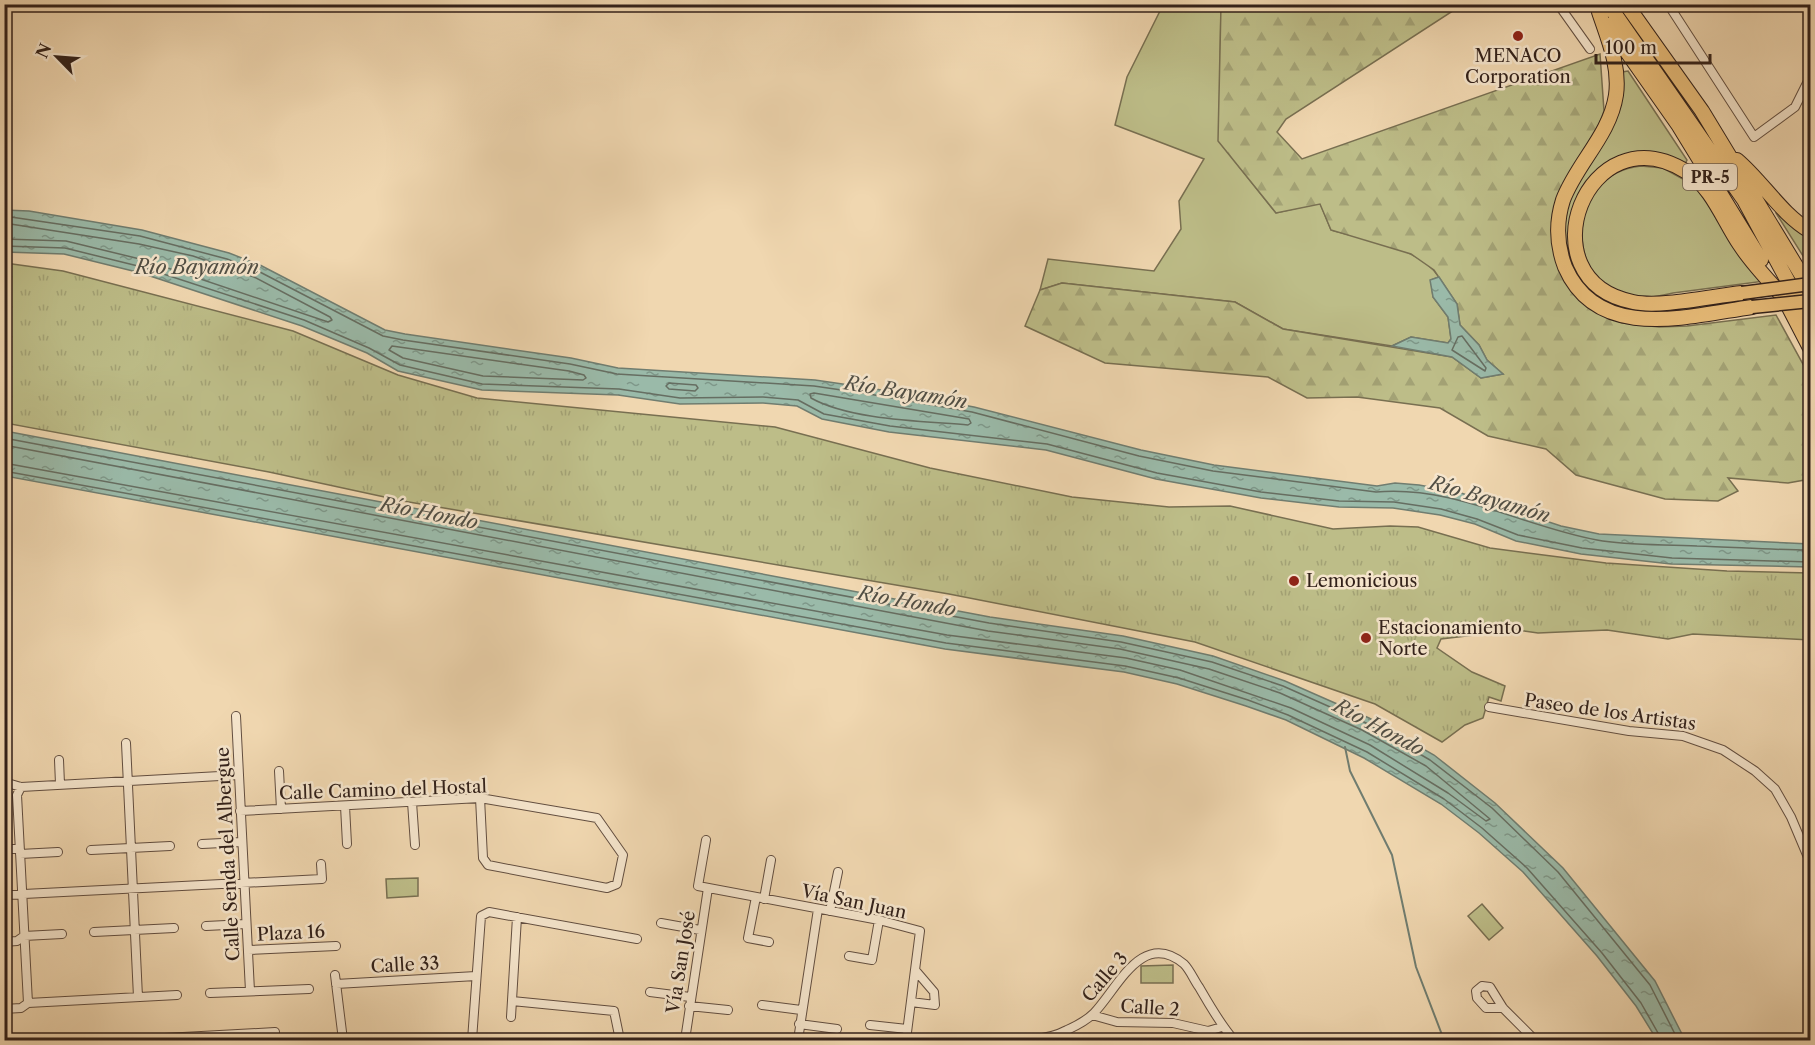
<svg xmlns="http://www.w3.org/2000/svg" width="1815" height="1045" font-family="'Libre Caslon Text',serif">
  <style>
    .green { fill: #bdbd88; stroke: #786f51; stroke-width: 1.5 }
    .forest { fill: url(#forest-firs); stroke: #786f51; stroke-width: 1.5 }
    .park { fill: url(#park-tufts); stroke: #786f51; stroke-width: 1.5 }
    .water { fill: url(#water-ripples); stroke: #707d70; stroke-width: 1.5 }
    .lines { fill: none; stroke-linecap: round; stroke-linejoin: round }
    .shore { stroke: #666e62; stroke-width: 1.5 }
    .stream { stroke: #707d70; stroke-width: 2 }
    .minor-casing { stroke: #624e40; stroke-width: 10 }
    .motorway-casing { stroke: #32211a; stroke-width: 16 }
    .minor { stroke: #f5e5cc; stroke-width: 8 }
    .motorway { stroke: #e8bc78; stroke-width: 14 }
    .primary-bridge-casing { stroke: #32211a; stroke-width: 15; stroke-linecap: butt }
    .primary-bridge { stroke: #e8bc78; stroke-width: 12 }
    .poi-dot { fill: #8f2418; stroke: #f5e5cc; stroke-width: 2 }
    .labels { text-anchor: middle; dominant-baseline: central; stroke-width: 5; stroke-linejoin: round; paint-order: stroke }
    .shield { fill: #f5e5cc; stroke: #6c5c4f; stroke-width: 1.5 }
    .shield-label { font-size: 16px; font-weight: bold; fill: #32211a }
    .poi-label { font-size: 18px; fill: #32211a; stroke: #f5e5cc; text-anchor: start }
    .street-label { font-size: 18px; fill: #32211a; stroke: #f5e5cc }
    .water-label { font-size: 20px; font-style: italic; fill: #514f45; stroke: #f5e5cc }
  </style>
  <defs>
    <pattern id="forest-firs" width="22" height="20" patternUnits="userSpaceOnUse" patternTransform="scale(1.5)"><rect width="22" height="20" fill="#bdbd88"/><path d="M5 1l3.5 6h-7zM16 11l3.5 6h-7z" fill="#a3a275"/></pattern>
    <pattern id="park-tufts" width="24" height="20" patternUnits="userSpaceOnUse" patternTransform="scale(1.5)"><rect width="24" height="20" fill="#bdbd88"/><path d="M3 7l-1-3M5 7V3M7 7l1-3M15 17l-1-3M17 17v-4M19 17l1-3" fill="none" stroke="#a3a275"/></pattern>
    <pattern id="water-ripples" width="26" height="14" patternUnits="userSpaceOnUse" patternTransform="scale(1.5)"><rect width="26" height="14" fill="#9abaa9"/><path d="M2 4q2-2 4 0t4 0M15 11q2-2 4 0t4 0" fill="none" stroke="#7e9789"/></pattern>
  </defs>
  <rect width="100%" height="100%" fill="#f0d7b0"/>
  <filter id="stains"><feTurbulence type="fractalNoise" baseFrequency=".00333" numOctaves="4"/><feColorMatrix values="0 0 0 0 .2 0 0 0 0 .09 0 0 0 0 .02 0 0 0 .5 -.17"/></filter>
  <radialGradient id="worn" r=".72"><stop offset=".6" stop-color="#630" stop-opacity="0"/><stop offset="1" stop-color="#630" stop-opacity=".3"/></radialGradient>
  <path class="green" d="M1163,5H1221L1219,141L1276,213L1320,203L1331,230C1365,240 1418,246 1439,277L1431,280L1433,297L1448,317L1451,339L1448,343L1411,337L1392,346L1283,329L1235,302L1062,283L1040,290L1048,259L1154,271L1181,229L1179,201L1204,159L1115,125L1127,77Z
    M1628,71L1687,160L1685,164L1649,154L1592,176L1575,203L1570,232L1599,293L1625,306L1639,309L1735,301L1742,304L1663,316L1610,308L1580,284L1563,249V215L1622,72Z
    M1641,166L1663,168L1701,189L1765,281C1734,285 1704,289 1673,293C1662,295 1648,299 1637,298C1564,293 1562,174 1641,166Z
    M1776,211L1810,236V267L1776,213Z
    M418,878V896L387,898L386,879Z
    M1482,904L1503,928L1489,940L1468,916Z
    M1173,965V983H1141V966Z"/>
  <path class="forest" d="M1221,5H1462L1286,119L1277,132L1302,159L1600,54L1604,111L1597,130L1563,186L1559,268L1568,286L1589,308L1622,323L1659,327L1687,326L1776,315L1810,377V479L1788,483L1728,478L1738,491L1718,501L1665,499L1576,475L1546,449L1488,436L1440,408L1357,397L1307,398L1268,377L1105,363L1025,326L1040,290L1062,283L1235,302L1283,329L1452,357L1481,378L1503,374L1487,360L1479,345L1460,325L1457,304L1434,270L1411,254L1331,230L1320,204L1276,213L1218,141Z"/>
  <path class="park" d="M5,263L63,271L293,331L398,375L477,398L775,427L930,468L1072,497L1169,507L1230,506L1333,529L1390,526L1418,527L1490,548L1606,563L1727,571L1810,573V640L1693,634L1668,639L1607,630L1538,633L1517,630L1441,639L1437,648L1472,672L1505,686L1501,701L1489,697L1483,718L1465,725L1442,742L1375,704L1195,642L949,594L403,501L269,472L5,423Z"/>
  <path class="water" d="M4,210L29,211L142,230L229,253L260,265L385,330L405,334L571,358L618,368L815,380L870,388L974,407L1141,450L1214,465L1377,486L1395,483L1419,485L1458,492L1561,526L1599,534L1810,544V567L1671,564L1581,554L1516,541L1475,524L1440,515L1393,508L1339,507L1261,498L1156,479L1046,450L889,432L822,419L797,406L763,403L680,404L618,395L482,390L398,371L367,353L302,326L141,273L64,254L5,252Z
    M1439,277L1457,304L1460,325L1479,345L1487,360L1503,374L1481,378L1452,357L1392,346L1411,337L1448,343L1451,339L1448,317L1433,297L1430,280Z
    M5,431L990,617L1123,636L1213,656L1285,681L1369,718L1434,755L1495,803L1563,868L1655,981L1685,1040H1657L1636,1006L1597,956L1523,872L1479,833L1441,804L1364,758L1286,720L1246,706L1177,684L1124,672L945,649L5,476Z"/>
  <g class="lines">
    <path class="shore" d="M4,216L140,236L227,259L258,271L383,336L403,340L570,364L617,374L814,386L869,394L972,412L1139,456L1213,471L1376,492C1454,485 1521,526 1597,540C1629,546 1664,544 1697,546C1734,547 1773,550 1810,550
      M4,223L139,244L193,256L254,277L330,317L332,320L328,322L144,260L66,241L4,239
      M4,246L65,248L142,267L304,320L369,348L400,365L482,384L619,389L680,398L763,397L798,400L824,414L890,426L1047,444L1157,473L1261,492L1339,501L1394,502L1441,509L1477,519L1518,535L1582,548L1672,558L1810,562
      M1462,336L1486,368L1485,371L1452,350L1458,337Z
      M392,346L569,371L584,375L586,378L583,380L483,376L403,358L389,350Z
      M669,383L696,385L698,388L695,391L669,389L666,386Z
      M814,393L969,419L971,423L968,425C923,421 850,420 811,398L810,394Z
      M4,438L989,623L1121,642L1212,662L1283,686L1366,723L1430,760L1492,808L1558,872L1650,985L1678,1040
      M4,445L988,631L1120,649L1209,669L1280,693L1362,730L1426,766L1490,819L1486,821L1448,793L1370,745L1291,708L1180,670L1126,658L947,635L4,463
      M4,471L946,643L1125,666L1179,678L1248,700L1288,715L1367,752L1444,799L1482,828L1527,868L1602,953L1641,1003L1662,1040"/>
    <path class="stream" d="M1345,747L1350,771L1392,855L1416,967L1444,1040"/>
    <g class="minor-casing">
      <path id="minor" d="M1558,4L1590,49
        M1668,4L1754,137L1795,107L1810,77
        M1489,707L1629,731L1683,736L1723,750L1755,771L1775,789L1791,817L1810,862
        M236,716L250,991
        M126,743L138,997
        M59,760L60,784
        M279,771L281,809
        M4,782L21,787L238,775
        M21,787L17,795L28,1003
        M412,802L415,845
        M345,806L347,844
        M240,811L480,798L597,818L623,855L617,884L607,888L488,865L483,858L480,798
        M706,840L698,886L879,920L920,931L906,1040
        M202,844L242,842
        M4,849H19
        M91,850L170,846
        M20,854L58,852
        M4,895L322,879L321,864
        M756,897L748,938L769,942
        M764,899L771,860
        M830,911L838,872
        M661,923L700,930
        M206,926L246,924
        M94,932L174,928
        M4,942L17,941L24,936L62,934
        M248,950L336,946
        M849,956L872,960L879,920
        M335,975L343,1040
        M336,984L476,976
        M650,992L690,997
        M210,993L309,989
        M512,1001L614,1011L620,1040
        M911,1002L935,1005L934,992L916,971
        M28,1003L177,995
        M762,1005L801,1010
        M689,1006L728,1010
        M1503,1008H1486L1477,998L1476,991L1482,986L1490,987L1503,1008L1535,1040
        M4,1009L21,1008L28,1003
        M1092,1015L1117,1022L1173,1023L1208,1031L1222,1027
        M511,1017L517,917
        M799,1024L837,1029
        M870,1025L907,1029
        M1065,1031L1067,1040
        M8,1035V1040
        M128,1040L275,1032V1040
        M472,1040L481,916L489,912L637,939
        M685,1040L708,888
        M798,1040L818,909
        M977,1040C1005,1040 1041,1044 1067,1030C1076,1026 1087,1020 1094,1013C1118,988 1142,929 1184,964C1190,970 1194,980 1199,987C1210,1006 1220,1024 1234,1040"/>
    </g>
    <g class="motorway-casing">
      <path id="motorway" d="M1608,4L1744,200L1810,322
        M1626,4L1702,111L1810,289
        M1599,12C1608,39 1620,66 1616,95C1610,135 1577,163 1563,200C1556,222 1557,246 1565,267C1598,343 1689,316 1752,307
        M1608,25L1679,126L1761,260
        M1737,160C1763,182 1781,214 1810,231
        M1742,293C1712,296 1660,308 1633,302C1522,280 1587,109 1687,172C1712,187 1724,222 1740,245C1753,265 1771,283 1787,301
        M1782,294L1810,348"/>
    </g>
    <use href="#minor" class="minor"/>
    <use href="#motorway" class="motorway"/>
    <g class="primary-bridge-casing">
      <path id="primary-bridge" d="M1742,293L1810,284
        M1752,307L1810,301"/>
    </g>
    <use href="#primary-bridge" class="primary-bridge"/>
  </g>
  <g class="poi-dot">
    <circle cx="1518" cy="36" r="6"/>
    <circle cx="1294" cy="581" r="6"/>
    <circle cx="1366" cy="638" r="6"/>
  </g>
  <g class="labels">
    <rect class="shield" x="1683" y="164" width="54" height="26" rx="4.5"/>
    <g class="shield-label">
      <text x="1710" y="177">PR-5</text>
    </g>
    <g class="poi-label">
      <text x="1518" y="56" text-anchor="middle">MENACO<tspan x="1518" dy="21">Corporation</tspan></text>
      <text x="1306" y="581">Lemonicious</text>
      <text x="1378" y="628">Estacionamiento<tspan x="1378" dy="21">Norte</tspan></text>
    </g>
    <g class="street-label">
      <text transform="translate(1610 712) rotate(8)">Paseo de los Artistas</text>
      <text transform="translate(383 790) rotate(-2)">Calle Camino del Hostal</text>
      <text transform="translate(228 854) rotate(-93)">Calle Senda del Albergue</text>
      <text transform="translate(854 902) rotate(12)">Vía San Juan</text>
      <text transform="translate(291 933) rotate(-3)">Plaza 16</text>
      <text transform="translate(681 962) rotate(-81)">Vía San José</text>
      <text transform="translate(405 965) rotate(-3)">Calle 33</text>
      <text transform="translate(1105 977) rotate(-49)">Calle 3</text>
      <text transform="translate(1150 1008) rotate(4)">Calle 2</text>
    </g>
    <g class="water-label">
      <text x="197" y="267">Río Bayamón</text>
      <text transform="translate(906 392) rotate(9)">Río Bayamón</text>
      <text transform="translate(1490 499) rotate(16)">Río Bayamón</text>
      <text transform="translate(429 513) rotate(11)">Río Hondo</text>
      <text transform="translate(907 601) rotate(10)">Río Hondo</text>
      <text transform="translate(1379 727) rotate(28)">Río Hondo</text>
    </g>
  </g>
  <rect width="1815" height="1045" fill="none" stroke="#f0d7b0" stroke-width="24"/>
  <rect x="6" y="6" width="1803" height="1033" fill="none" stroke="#32211a" stroke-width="3"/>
  <rect x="12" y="12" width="1791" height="1021" fill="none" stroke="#32211a" stroke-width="1.5"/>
  <g transform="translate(57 57) rotate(295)" stroke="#f5e5cc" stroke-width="4.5" paint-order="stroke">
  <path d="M0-4.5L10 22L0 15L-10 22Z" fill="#32211a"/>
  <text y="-9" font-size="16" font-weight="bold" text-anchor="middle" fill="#32211a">N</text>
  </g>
  <path d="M1596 54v9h114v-9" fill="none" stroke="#32211a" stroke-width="3"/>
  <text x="1605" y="54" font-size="18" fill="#32211a" stroke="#f5e5cc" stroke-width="4.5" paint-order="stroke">100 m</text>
  <rect width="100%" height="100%" filter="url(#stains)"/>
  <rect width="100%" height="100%" fill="url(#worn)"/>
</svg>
